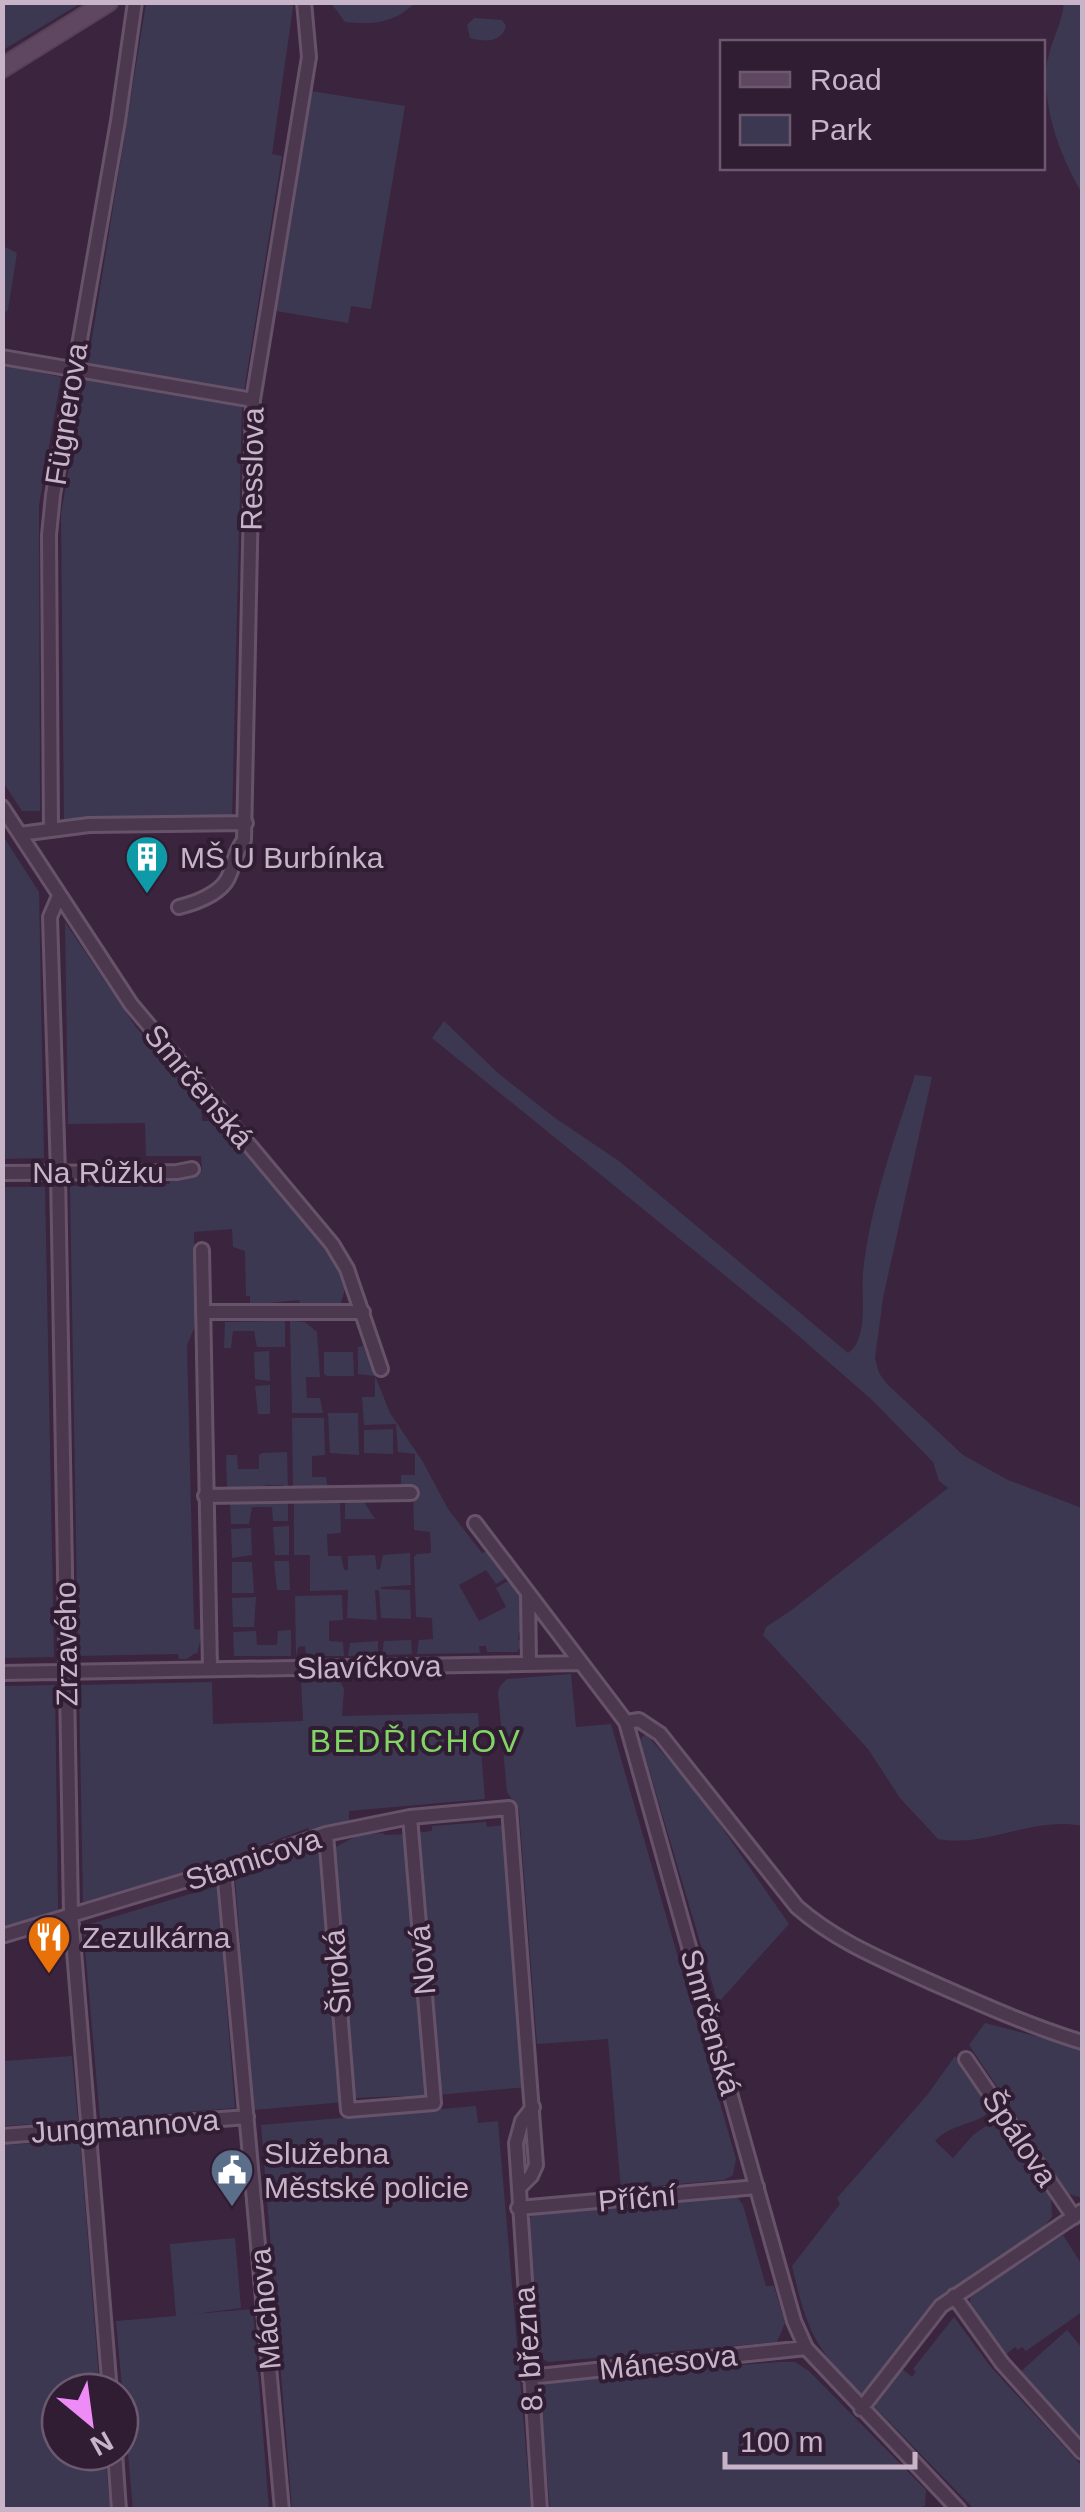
<svg xmlns="http://www.w3.org/2000/svg" width="1085" height="2512" font-family="Helvetica,sans-serif">
  <style>
    .green { fill: #3d3851 }
    .lines { fill: none; stroke-linecap: round; stroke-linejoin: round }
    .street-casing { stroke: #675369; stroke-width: 18 }
    .secondary-casing { stroke: #554157; stroke-width: 22 }
    .street { stroke: #4c384e; stroke-width: 12 }
    .secondary { stroke: #5f4661; stroke-width: 18 }
    .labels { text-anchor: middle; dominant-baseline: central; stroke-width: 8; stroke-linejoin: round; paint-order: stroke }
    .street-label { font-size: 30px; fill: #c8b4c9; stroke: #311d33 }
    .poi-label { font-size: 30px; fill: #c8b4c9; stroke: #311d33; text-anchor: start }
    .neighbourhood-label { font-size: 32px; letter-spacing: 2.5px; fill: #81d564; stroke: #311d33 }
  </style>
  <rect width="100%" height="100%" fill="#3b243e"/>
  <path class="green" d="M3,2H81V3L3,50Z
    M146,3L292,2L293,7L272,154L282,156L244,391L88,363Z
    M331,3H415C394,23 374,25 345,22Z
    M1064,3H1082V193C1060,156 1042,108 1047,64C1050,43 1062,24 1064,3Z
    M474,18L502,20L506,26C501,43 485,42 470,38L467,25Z
    M311,91L405,106L371,309L351,306L348,323L276,311Z
    M5,247L17,253L8,310L3,314Z
    M3,365L61,377L39,505L40,811H22L3,782Z
    M84,379L242,406L232,820L64,822L61,514Z
    M3,836L39,892L44,1158L3,1159Z
    M65,922L136,1027L201,1102L202,1121H210L211,1108L327,1246L346,1285L341,1303L300,1304L299,1300L250,1305V1296H246L245,1251L233,1247L232,1229L194,1232L196,1324L187,1345L194,1629L203,1630L197,1654L195,1653L187,1659H179L178,1654L78,1656L70,1186L170,1184V1176L202,1169L201,1156H146L145,1123L68,1124Z
    M444,1021L498,1073L555,1118L619,1161L848,1353C869,1339 861,1296 863,1272C870,1206 895,1138 915,1075L932,1077L883,1298L875,1358L879,1373L888,1385L963,1455L1008,1480L1082,1508V1826C1033,1816 987,1848 938,1839L900,1798L868,1749L763,1635L766,1627L793,1609L948,1488L939,1481L933,1462L871,1399L786,1325L432,1038Z
    M3,1187H45L54,1657L3,1658Z
    M285,1321V1347H257L254,1331H233L231,1348H224L225,1322Z
    M290,1321L305,1322L317,1332L320,1377H306L307,1398H320L323,1413H292Z
    M363,1346L390,1413L423,1462L448,1509L482,1553L488,1551L508,1577L496,1584L486,1570L459,1585L479,1621L506,1607L496,1588L510,1580L523,1595L525,1632H519L518,1640H525L517,1652H487L486,1646H479L480,1653L417,1654L419,1640L433,1639L432,1618L416,1617L414,1557L417,1554L431,1553L430,1532L414,1530L413,1489L401,1488V1475H415V1454L398,1452L396,1424L364,1425L362,1397H375V1376L358,1374V1347Z
    M269,1351L270,1381L255,1379L254,1352Z
    M324,1352H353L354,1376H327L324,1374Z
    M270,1385V1414H258L255,1386Z
    M328,1413H358L359,1455L330,1453Z
    M292,1418H324L325,1455L312,1456V1477H326L328,1490L293,1488Z
    M393,1429V1454L364,1453V1430Z
    M287,1452L288,1491H284V1485H265V1491L230,1492L227,1487L226,1455H237L238,1469H259V1455L262,1453Z
    M340,1501L341,1533L327,1534L328,1556H341L344,1570H348V1556L375,1555L377,1570L380,1569L383,1555L410,1553L411,1585L381,1587V1589L410,1590L411,1619L381,1618L379,1590H375L377,1620L347,1618L348,1590L310,1591V1555H294V1502Z
    M345,1501L364,1502L375,1519H345Z
    M288,1502V1521H273L272,1507H252L249,1524H231L230,1504Z
    M289,1526V1555H275L273,1527Z
    M251,1528L252,1555L232,1558L231,1529Z
    M274,1561H289L290,1590H277Z
    M232,1562H252L254,1593H232Z
    M342,1595L343,1620L329,1621V1641L343,1642L344,1656H306L305,1646L298,1647L296,1657L295,1596Z
    M256,1597L254,1627H233L232,1598Z
    M291,1630V1656H234L233,1632L256,1631L257,1645H277L278,1631Z
    M411,1640L412,1654L382,1655L384,1641Z
    M378,1641V1654L348,1656L350,1643Z
    M571,1674L576,1727L611,1724L736,2159L733,2175L724,2180L621,2189L608,2039L537,2044L519,1810L507,1792L498,1692L500,1686L507,1679Z
    M338,1677L344,1689L342,1716L478,1713L485,1799L349,1811V1822L311,1834L308,1828L215,1863L83,1902L79,1685L212,1682L213,1724L303,1721L301,1678Z
    M55,1685L58,1910L3,1927V1686Z
    M646,1734L700,1796L789,1924L718,2003L640,1739Z
    M486,1822L487,1827L504,1825L506,1835L527,2087L437,2095L415,1833L432,1831V1826Z
    M383,1833L384,1835L407,1834L429,2095L355,2098L334,1848L358,1835Z
    M313,1844L321,1847L344,2102L253,2110L235,1877L239,1870Z
    M217,1886L235,2108L100,2119L83,1926Z
    M985,2023L1082,2048V2198L1069,2194L1064,2187L969,2045Z
    M2,2038L4,2061L72,2056L78,2121L3,2126Z
    M955,2056L988,2105L987,2114C970,2126 949,2125 935,2141L953,2158L973,2135L992,2122L1001,2124L1051,2199L1052,2217L1043,2227L935,2301L862,2395C814,2348 807,2330 792,2266L840,2204L837,2198L928,2094Z
    M476,2106L478,2123L498,2121L531,2509H292L261,2125Z
    M80,2141L100,2392H60V2452H105L110,2509H3V2145Z
    M737,2197L743,2205L766,2286H774L785,2323L777,2342L548,2362L539,2356L526,2226L532,2215Z
    M1063,2235L1082,2265V2312L1026,2351L1022,2347L1018,2350L1015,2347L1005,2355L969,2306L971,2296Z
    M235,2238L241,2308L194,2314L253,2309L269,2509H133L116,2321L176,2316L170,2244Z
    M954,2317L990,2366L1082,2466V2509H974L871,2403L900,2367L912,2377L916,2372L913,2369Z
    M1067,2330L1082,2348V2441L1019,2373Z
    M780,2362H795L809,2371L926,2490L925,2506L909,2510L550,2509L540,2395L545,2383L555,2379Z"/>
  <g class="lines">
    <g class="street-casing">
      <path id="street" d="M2,357L253,400
        M2,807L131,1004L332,1244L347,1269L381,1369
        M51,830L49,535L53,495L118,121L135,2
        M20,834L89,825L246,823
        M59,896L50,917L58,1173L71,1914L110,2392
        M179,907C195,903 220,894 228,878C235,864 232,857 244,840L253,400L309,57L304,2
        M2,1173L177,1172L192,1169
        M202,1250L210,1669
        M203,1312H363
        M205,1496L411,1493
        M475,1523L626,1722L794,2321L806,2348L959,2510
        M528,1596L529,1663
        M2,1673L581,1663
        M626,1722L639,1720L660,1734L797,1907C837,1942 883,1960 931,1982C981,2004 1030,2026 1082,2042
        M326,1834L348,2110L434,2103L410,1817
        M224,1869L282,2510
        M2,1936L224,1869L326,1834L410,1817L509,1808L536,2165L531,2176L519,2188
        M966,2059L1074,2217
        M533,2107L522,2121L516,2143L540,2510
        M2,2136L247,2117
        M518,2208L757,2187
        M954,2296L1002,2363L1082,2452
        M529,2377L806,2348
        M861,2409L941,2306L1082,2211
        M115,2452L119,2510"/>
    </g>
    <g class="secondary-casing">
      <path id="secondary" d="M2,68L108,2"/>
    </g>
    <use href="#street" class="street"/>
    <use href="#secondary" class="secondary"/>
  </g>
  <defs>
    <g id="building-pin" transform="scale(2.25)"><path d="M0 17L-7.5 6A9.5 9.5 0 1 1 7.5 6Z" fill="#0f9aa8" stroke="#311d33"/><path d="M-4-6H4V6H1V3H-1V6H-4ZM-2.5-4.3h1.7v1.8h-1.7ZM.8-4.3h1.7v1.8H.8ZM-2.5-1h1.7V.8h-1.7ZM.8-1h1.7V.8H.8Z" fill="#fff"/></g>
    <g id="restaurant-pin" transform="scale(2.25)"><path d="M0 17L-7.5 6A9.5 9.5 0 1 1 7.5 6Z" fill="#e8710a" stroke="#311d33"/><path d="M-5-6h1v4h1v-4h1v4h1v-4h1v5L-1.5 .5V6h-2V.5L-5-1ZM5-6V6H3V1.5H1.5Q1.5-4 5-6Z" fill="#fff"/></g>
    <g id="civic-pin" transform="scale(2.25)"><path d="M0 17L-7.5 6A9.5 9.5 0 1 1 7.5 6Z" fill="#5c6f8a" stroke="#311d33"/><path d="M-.6-6.5H3V-4.5H.6V-3L4-1V1h2V6H-6V1h2V-1L-.6-3ZM-1.2 2.5V6h2.4V2.5Z" fill="#fff"/></g>
  </defs>
  <g fill-rule="evenodd">
    <use href="#building-pin" x="147" y="857"/>
    <use href="#restaurant-pin" x="49" y="1937"/>
    <use href="#civic-pin" x="232" y="2170"/>
  </g>
  <g class="labels">
    <g class="street-label">
      <text transform="translate(66 414) rotate(-81)">Fügnerova</text>
      <text transform="translate(252 469) rotate(-89)">Resslova</text>
      <text transform="translate(199 1086) rotate(50)">Smrčenská</text>
      <text x="98" y="1172">Na Růžku</text>
      <text transform="translate(66 1644) rotate(-91)">Zrzavého</text>
      <text transform="translate(369 1667) rotate(-1)">Slavíčkova</text>
      <text transform="translate(253 1859) rotate(-18)">Stamicova</text>
      <text transform="translate(422 1960) rotate(-95)">Nová</text>
      <text transform="translate(337 1972) rotate(-95)">Široká</text>
      <text transform="translate(711 2022) rotate(74)">Smrčenská</text>
      <text transform="translate(125 2126) rotate(-4)">Jungmannova</text>
      <text transform="translate(1020 2138) rotate(56)">Špálova</text>
      <text transform="translate(637 2198) rotate(-5)">Příční</text>
      <text transform="translate(265 2309) rotate(-95)">Máchova</text>
      <text transform="translate(528 2349) rotate(-94)">8. března</text>
      <text transform="translate(668 2362) rotate(-6)">Mánesova</text>
    </g>
    <g class="poi-label">
      <text x="180" y="857">MŠ U Burbínka</text>
      <text x="82" y="1937">Zezulkárna</text>
      <text x="264" y="2153">Služebna<tspan x="264" dy="34">Městské policie</tspan></text>
    </g>
    <g class="neighbourhood-label">
      <text x="416" y="1741">BEDŘICHOV</text>
    </g>
  </g>
  <rect width="1085" height="2512" fill="none" stroke="#c8b4c9" stroke-width="10"/>
  <rect x="720" y="40" width="325" height="130" fill="#311d33" stroke="#6d596f" stroke-width="2.5"/>
  <rect x="740" y="72" width="50" height="15" fill="#5f4661" stroke="#6d596f" stroke-width="2.5"/>
  <text x="810" y="90" font-size="30" fill="#c8b4c9">Road</text>
  <rect x="740" y="115" width="50" height="30" fill="#3d3851" stroke="#6d596f" stroke-width="2.5"/>
  <text x="810" y="140" font-size="30" fill="#c8b4c9">Park</text>
  <g transform="translate(90 2422) rotate(151)"><circle r="48" fill="#311d33" stroke="#6d596f" stroke-width="2.5"/>
  <path d="M0-8L18 38L0 25L-18 38Z" fill="#ef8bf7"/>
  <text y="-15" font-size="28" font-weight="bold" text-anchor="middle" fill="#c8b4c9">N</text>
  </g>
  <path d="M725 2452v15h190v-15" fill="none" stroke="#c8b4c9" stroke-width="5"/>
  <text x="740" y="2452" font-size="30" fill="#c8b4c9" stroke="#311d33" stroke-width="8" paint-order="stroke">100 m</text>
</svg>
